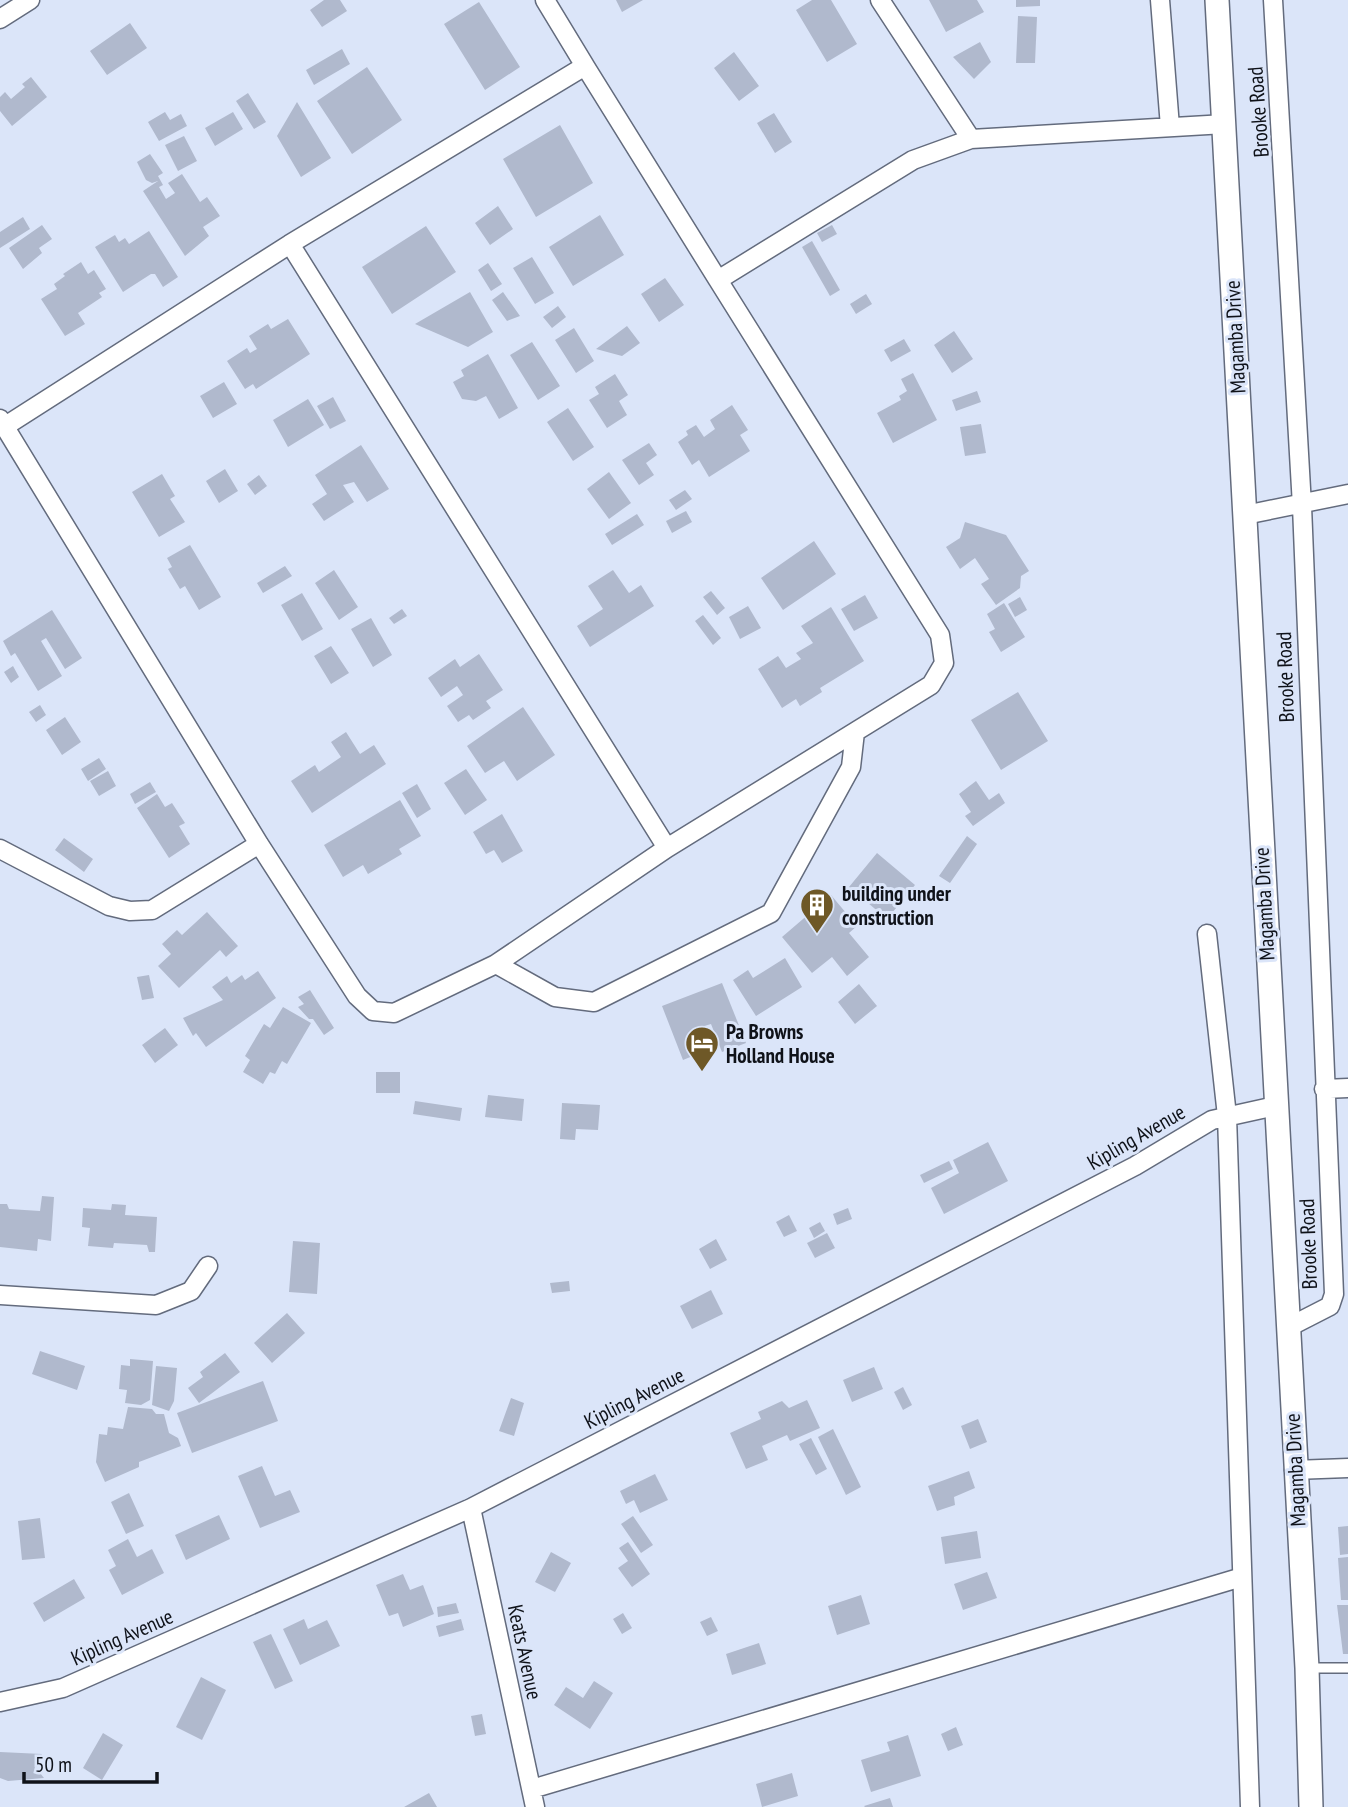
<svg xmlns="http://www.w3.org/2000/svg" width="1348" height="1807" font-family="'PT Sans Narrow',sans-serif">
  <style>
    .building { fill: #b0b9cd }
    .lines { fill: none; stroke-linecap: round; stroke-linejoin: round }
    .service-casing { stroke: #636b7d; stroke-width: 12 }
    .minor-casing { stroke: #636b7d; stroke-width: 21 }
    .tertiary-casing { stroke: #636b7d; stroke-width: 26 }
    .service { stroke: #fff; stroke-width: 9 }
    .minor { stroke: #fff; stroke-width: 18 }
    .tertiary { stroke: #fff; stroke-width: 23 }
    .labels { text-anchor: middle; dominant-baseline: central; stroke-width: 6; stroke-linejoin: round; paint-order: stroke }
    .street-label { font-size: 21px; fill: #0f1219; stroke: #dbe5f9 }
    .poi-label { font-size: 21px; font-weight: bold; fill: #0f1219; stroke: #dbe5f9; text-anchor: start }
  </style>
  <rect width="100%" height="100%" fill="#dbe5f9"/>
  <path class="building" d="M324,0H340L347,11L322,27L310,10Z
    M616,0H643L622,12Z
    M812,0H831L857,44L827,62L796,10Z
    M929,0H977L984,12L946,32Z
    M1016,0H1040V6L1016,7Z
    M479,2L520,67L485,90L444,24Z
    M1018,16L1037,17L1035,63H1016Z
    M130,23L147,48L107,75L90,51Z
    M980,42L991,62L974,79L953,57Z
    M342,49L350,64L314,85L306,70Z
    M734,52L759,86L739,101L714,68Z
    M367,67L402,120L352,154L317,101Z
    M31,77L47,97L12,126L0,111V97L5,92L11,99L25,87L22,84Z
    M248,93L266,122L254,129L236,101Z
    M297,102L331,158L301,177L277,136Z
    M165,112L170,120L181,114L187,126L159,141L148,122Z
    M233,112L243,129L215,146L205,128Z
    M774,113L792,142L775,153L757,123Z
    M560,125L593,183L536,217L503,159Z
    M184,136L197,161L178,171L165,145Z
    M150,154L163,173L158,176L163,185L159,187L166,199L175,193L168,183L182,174L200,202L207,197L220,216L203,227L209,236L185,256L143,191L158,181L152,183L146,180L137,162Z
    M498,206L513,229L490,245L475,223Z
    M600,215L624,255L573,286L549,247Z
    M23,217L30,229L0,248V232Z
    M42,225L52,239L39,248L42,253L23,269L9,248Z
    M832,225L837,234L822,242L817,233Z
    M426,226L456,272L392,314L362,267Z
    M149,231L178,277L163,287L155,274H151L123,292L95,247L115,235L119,242L125,238L129,244Z
    M812,241L840,290L830,296L802,247Z
    M532,257L554,293L535,304L513,268Z
    M81,262L88,274L94,270L106,289L99,293L102,297L78,313L85,324L65,336L41,299L57,289L54,284L65,276L63,274Z
    M488,263L502,284L491,291L478,270Z
    M665,278L684,305L659,322L641,294Z
    M470,292L493,332L468,347L415,324Z
    M503,292L520,316L507,321L492,300Z
    M866,294L872,304L856,314L850,304Z
    M558,306L566,317L552,328L543,317Z
    M288,319L310,354L256,389L253,384L245,389L227,361L247,348L250,353L257,349L249,336L268,324L271,329Z
    M627,326L640,343L622,356L596,349Z
    M574,328L594,361L576,373L555,340Z
    M954,331L973,359L952,373L934,345Z
    M904,339L911,351L891,362L884,350Z
    M532,342L560,386L538,400L510,355Z
    M488,354L518,408L499,419L486,396L476,401L462,399L453,382L464,376L461,370Z
    M913,373L937,420L893,443L877,413L901,400L899,396L907,391L901,379Z
    M615,374L628,395L619,401L627,415L607,428L589,400L599,394L595,387Z
    M224,382L237,404L213,418L200,396Z
    M977,391L981,402L956,411L952,400Z
    M333,397L346,421L330,429L317,406Z
    M308,399L324,425L288,447L273,420Z
    M732,405L748,430L740,435L750,451L709,477L699,460L692,465L678,442L688,435L686,431L696,425L704,437L715,429L710,420Z
    M568,408L594,447L573,461L547,422Z
    M981,424L986,453L965,456L960,427Z
    M649,443L657,455L646,463L654,475L639,485L622,460Z
    M361,445L389,489L367,502L354,482L343,485L354,502L324,521L312,504L327,494L315,475Z
    M225,469L238,491L219,503L206,481Z
    M609,472L631,503L609,519L587,489Z
    M162,474L175,496L170,499L185,522L159,537L132,492Z
    M259,475L267,486L255,495L247,484Z
    M685,490L692,499L676,510L669,500Z
    M686,511L692,522L672,533L666,521Z
    M637,514L644,525L612,545L605,534Z
    M965,522L1006,535L1029,571L1021,576L1020,588L996,605L981,584L989,579L975,558L960,569L946,547L960,538Z
    M814,541L836,574L783,610L761,578Z
    M190,545L221,597L199,610L185,586L180,589L168,569L172,567L167,558Z
    M285,566L292,576L263,593L257,583Z
    M334,570L358,607L339,620L315,583Z
    M613,570L629,593L641,585L654,606L590,647L577,626L603,609L588,586Z
    M711,591L725,608L717,615L703,597Z
    M302,593L323,629L302,641L281,605Z
    M865,595L878,618L854,631L841,609Z
    M1020,597L1027,610L1015,617L1008,604Z
    M1004,603L1025,637L1001,652L989,632L995,629L987,614Z
    M748,606L761,628L740,639L729,617Z
    M831,607L864,661L820,688L822,692L800,706L796,699L782,708L758,669L778,656L786,668L801,659L796,653L813,643L801,626Z
    M402,609L407,616L394,624L389,618Z
    M52,610L82,658L65,669L46,638L41,641L62,676L38,691L15,653L11,656L3,641Z
    M703,615L721,638L713,645L695,621Z
    M371,618L392,655L373,667L351,629Z
    M331,646L349,673L331,684L314,656Z
    M479,654L503,690L486,701L491,708L473,720L469,715L458,722L447,706L463,695L457,686L441,697L428,678L455,659L460,667Z
    M13,666L19,677L11,683L4,672Z
    M1018,692L1048,741L1001,770L971,720Z
    M40,705L46,715L36,722L29,712Z
    M523,707L555,755L517,781L504,761L485,773L467,746Z
    M65,717L81,742L62,755L46,730Z
    M346,732L360,754L374,745L386,764L312,813L291,781L315,765L319,772L341,757L331,742Z
    M99,758L106,769L88,781L81,769Z
    M466,769L487,800L465,815L444,783Z
    M108,771L116,786L99,796L90,781Z
    M976,781L989,800L999,793L1005,803L973,826L965,816L971,812L959,794Z
    M150,782L156,792L135,804L130,794Z
    M417,784L431,809L417,818L402,793Z
    M157,794L165,807L172,803L185,823L179,826L190,844L169,858L137,808Z
    M400,800L421,836L399,849L402,854L368,874L363,865L343,877L324,845Z
    M502,814L523,851L502,863L494,850L486,854L473,832Z
    M967,836L977,844L950,883L939,876Z
    M64,838L93,859L84,872L55,850Z
    M877,853L915,885L887,919L849,887Z
    M831,895L857,926L849,933L869,957L847,976L832,957L812,973L782,937Z
    M207,912L238,946L226,957L220,950L179,988L158,966L171,954L162,944L177,930L182,935Z
    M785,958L802,987L756,1016L733,980L748,970L753,978Z
    M258,971L276,998L206,1047L196,1033L193,1036L183,1018L223,1000L212,987L227,976L231,983L242,975L245,980Z
    M149,975L154,998L142,1000L137,977Z
    M722,983L746,1043L722,1052L711,1024L701,1027L710,1049L683,1060L662,1006Z
    M859,984L877,1006L855,1024L838,1002Z
    M310,990L334,1028L324,1035L313,1019H309L298,1007L304,1004L298,997Z
    M283,1007L311,1023L287,1064L282,1061L275,1074L270,1072L263,1084L243,1072L250,1060L245,1056L264,1024L270,1028Z
    M165,1028L178,1045L155,1063L142,1045Z
    M376,1072H400V1093H376Z
    M488,1095L524,1099L522,1121L485,1117Z
    M415,1101L462,1108L460,1121L413,1114Z
    M562,1103L600,1105L598,1130L576,1129L575,1140L560,1139Z
    M988,1142L1008,1181L944,1214L931,1188L959,1173L953,1160Z
    M949,1161L953,1169L924,1183L920,1175Z
    M42,1196L54,1197L51,1241L38,1239L37,1251L0,1247V1204H7L9,1209L40,1211Z
    M112,1204L126,1205L125,1215L157,1217L155,1252H149L147,1245L114,1243L113,1248L88,1246L90,1228L82,1227L83,1208L111,1210Z
    M848,1208L852,1219L837,1225L833,1214Z
    M789,1215L797,1231L784,1237L776,1222Z
    M820,1222L825,1231L814,1238L809,1228Z
    M827,1233L835,1248L815,1258L807,1243Z
    M716,1239L727,1260L710,1269L699,1249Z
    M293,1241L320,1243L317,1294L289,1292Z
    M569,1281L570,1291L552,1293L550,1283Z
    M711,1290L723,1314L692,1329L680,1306Z
    M287,1313L305,1333L272,1363L254,1343Z
    M40,1351L85,1366L77,1390L32,1374Z
    M225,1353L240,1372L199,1403L188,1388L203,1377L200,1372Z
    M130,1359L153,1361L150,1400L141,1405L125,1403L127,1390L119,1389L121,1365L130,1366Z
    M156,1366L177,1368L174,1401L169,1411L152,1405Z
    M874,1367L883,1389L852,1402L843,1380Z
    M263,1381L278,1421L192,1453L177,1413Z
    M903,1387L912,1405L903,1410L894,1392Z
    M511,1398L524,1403L514,1436L499,1431Z
    M807,1400L820,1428L790,1441L787,1435L762,1446L768,1460L746,1469L730,1433L761,1419L758,1412L782,1401L789,1408Z
    M128,1407L152,1409L156,1414H164L169,1433L178,1438L181,1446L139,1462V1467L105,1482L96,1462L99,1434L107,1435L108,1427L123,1429Z
    M978,1419L987,1442L970,1449L961,1426Z
    M833,1429L861,1487L846,1495L818,1437Z
    M811,1438L827,1469L816,1475L799,1444Z
    M262,1466L275,1496L290,1490L300,1512L260,1528L238,1476Z
    M969,1471L975,1488L954,1497L955,1505L937,1511L928,1486Z
    M655,1474L668,1500L640,1513L634,1500L626,1504L620,1491Z
    M129,1493L144,1526L126,1534L111,1502Z
    M219,1515L230,1539L186,1560L175,1535Z
    M633,1516L653,1545L641,1553L621,1524Z
    M40,1518L45,1558L22,1560L18,1521Z
    M1348,1526V1554L1340,1555L1338,1527Z
    M977,1531L981,1558L945,1564L941,1537Z
    M128,1539L137,1557L152,1549L164,1573L122,1595L109,1570L116,1566L108,1550Z
    M628,1542L650,1574L632,1587L618,1568L628,1561L619,1548Z
    M551,1552L571,1563L555,1592L535,1582Z
    M1348,1557V1600H1341L1338,1558Z
    M987,1572L997,1598L963,1610L954,1584Z
    M403,1574L410,1590L423,1585L434,1614L403,1627L398,1613L389,1616L376,1585Z
    M74,1579L85,1598L44,1622L33,1603Z
    M861,1595L870,1624L837,1635L828,1606Z
    M456,1603L459,1613L438,1617L437,1607Z
    M1337,1605H1348V1654H1343Z
    M623,1613L632,1628L622,1634L613,1619Z
    M711,1617L718,1631L707,1636L700,1622Z
    M304,1619L308,1629L327,1620L340,1646L300,1665L283,1629Z
    M461,1619L464,1630L439,1637L436,1626Z
    M271,1634L293,1681L275,1689L253,1642Z
    M759,1643L766,1664L732,1675L726,1654Z
    M201,1677L226,1690L202,1740L176,1727Z
    M594,1681L613,1693L590,1729L554,1705L566,1687L583,1698Z
    M482,1714L486,1734L475,1736L471,1716Z
    M956,1727L963,1745L948,1751L941,1734Z
    M103,1733L123,1745L102,1780L83,1768Z
    M908,1735L921,1776L871,1792L861,1760L890,1751L887,1742Z
    M0,1752L42,1754L36,1768L44,1778L8,1781L0,1778Z
    M792,1773L798,1796L762,1807L756,1784Z
    M429,1793L437,1807H404Z
    M890,1798L893,1807H865L864,1806Z"/>
  <g class="lines">
    <g class="service-casing">
      <path id="service" d="M1309,1668H1348"/>
    </g>
    <g class="minor-casing">
      <path id="minor" d="M545,0L585,66
        M880,0L971,139
        M1160,0L1170,127
        M1273,0L1302,506L1334,1294L1330,1306L1289,1327
        M0,19L30,0
        M290,244L667,848
        M0,419L259,844L357,996L373,1011L394,1013L496,964L667,848L931,685L944,663L940,635L718,280L913,160L971,139L1225,124
        M4,427L290,244L585,66L718,280
        M1245,515L1348,494
        M0,849L109,906L130,911L152,910L259,844
        M1207,934L1227,1116L1250,1807
        M496,964L555,997L594,1002L771,913L851,767L855,732
        M1324,1089L1348,1088
        M0,1295L156,1305L191,1291L208,1266
        M1294,1470L1348,1468
        M471,1508L535,1807
        M0,1702L63,1688L471,1508L1135,1166L1212,1120L1275,1106
        M532,1789L1242,1577"/>
    </g>
    <g class="tertiary-casing">
      <path id="tertiary" d="M1217,0L1307,1668L1311,1807"/>
    </g>
    <use href="#service" class="service"/>
    <use href="#minor" class="minor"/>
    <use href="#tertiary" class="tertiary"/>
  </g>
  <defs>
    <g id="building-pin" transform="scale(1.75)"><path d="M0 17L-7.5 6A9.5 9.5 0 1 1 7.5 6Z" fill="#6e5827" stroke="#dbe5f9"/><path d="M-4-6H4V6H1V3H-1V6H-4ZM-2.5-4.3h1.7v1.8h-1.7ZM.8-4.3h1.7v1.8H.8ZM-2.5-1h1.7V.8h-1.7ZM.8-1h1.7V.8H.8Z" fill="#fff"/></g>
    <g id="hotel-pin" transform="scale(1.75)"><path d="M0 17L-7.5 6A9.5 9.5 0 1 1 7.5 6Z" fill="#6e5827" stroke="#dbe5f9"/><path d="M-6-4.5h1.5V1H6V5H4.5V3h-9V5H-6ZM-4 0a1.8 1.8 0 1 1 3.6 0ZM.5 0V-2.5h3Q6-2.5 6 0Z" fill="#fff"/></g>
  </defs>
  <g fill-rule="evenodd">
    <use href="#building-pin" x="817" y="905"/>
    <use href="#hotel-pin" x="702" y="1043"/>
  </g>
  <g class="labels">
    <g class="street-label">
      <text transform="translate(1258 112) rotate(-94)">Brooke Road</text>
      <text transform="translate(1235 337) rotate(-93)">Magamba Drive</text>
      <text transform="translate(1285 677) rotate(-92)">Brooke Road</text>
      <text transform="translate(1264 904) rotate(-93)">Magamba Drive</text>
      <text transform="translate(1136 1137) rotate(-30)">Kipling Avenue</text>
      <text transform="translate(1308 1244) rotate(-92)">Brooke Road</text>
      <text transform="translate(634 1398) rotate(-27)">Kipling Avenue</text>
      <text transform="translate(1295 1470) rotate(-93)">Magamba Drive</text>
      <text transform="translate(122 1637) rotate(-24)">Kipling Avenue</text>
      <text transform="translate(525 1652) rotate(78)">Keats Avenue</text>
    </g>
    <g class="poi-label">
      <text x="842" y="893">building under<tspan x="842" dy="24">construction</tspan></text>
      <text x="726" y="1031">Pa Browns<tspan x="726" dy="24">Holland House</tspan></text>
    </g>
  </g>
  <path d="M24 1772v10h133v-10" fill="none" stroke="#0f1219" stroke-width="3.5"/>
  <text x="35" y="1772" font-size="21" fill="#0f1219" stroke="#dbe5f9" stroke-width="5" paint-order="stroke">50 m</text>
</svg>
